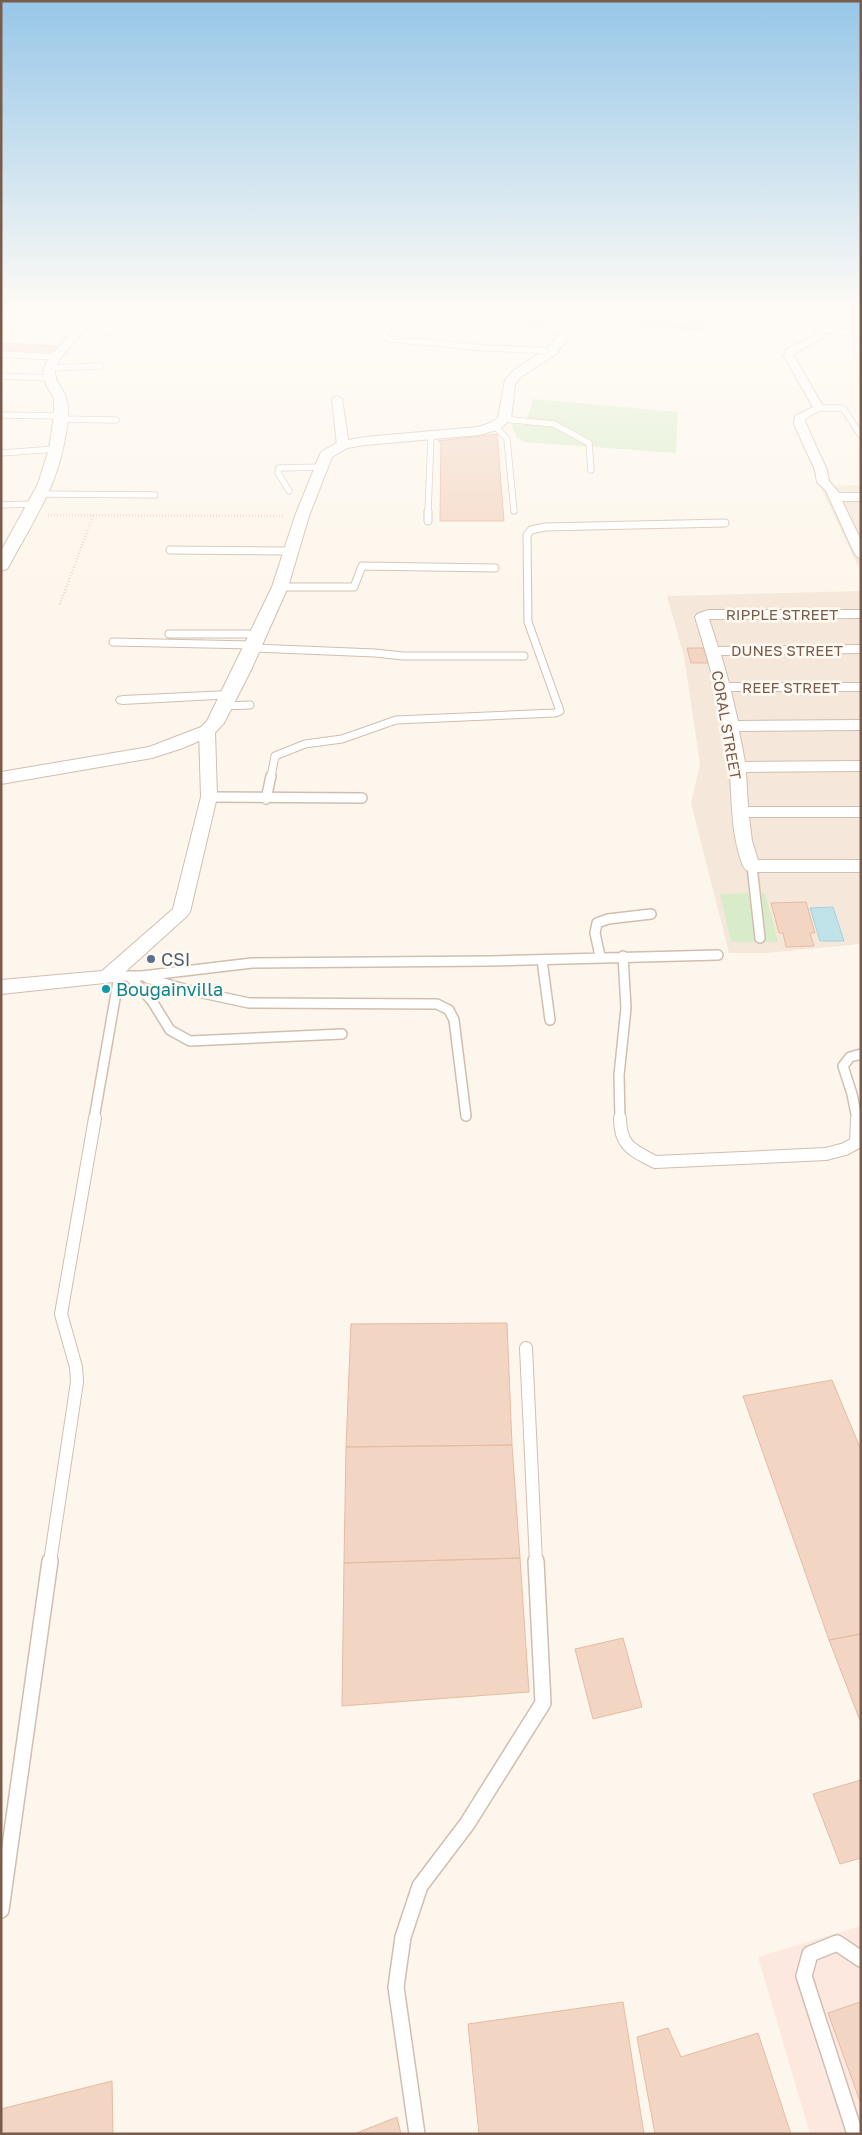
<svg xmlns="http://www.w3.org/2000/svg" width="862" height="2135" font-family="'Golos Text',sans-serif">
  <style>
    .residential { fill: #f5e8da }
    .commercial { fill: #fde8e0 }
    .green { fill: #d8ecc9 }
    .water { fill: #bfe3e8; stroke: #a5d3da }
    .building { fill: #f3d5c3; stroke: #e6bba3 }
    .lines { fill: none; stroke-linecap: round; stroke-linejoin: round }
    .service-far4-casing { stroke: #d1beb0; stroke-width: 7 }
    .service-far3-casing { stroke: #d1beb0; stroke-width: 9 }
    .service-far2-casing { stroke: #d1beb0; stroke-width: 12 }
    .service-far1-casing { stroke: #d1beb0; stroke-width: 14 }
    .service-casing { stroke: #d1beb0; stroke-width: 18 }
    .minor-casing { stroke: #d1beb0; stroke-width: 2 }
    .tertiary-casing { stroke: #d1beb0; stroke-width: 2 }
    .path { stroke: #d9b8a5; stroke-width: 2.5; stroke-dasharray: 0.5 2.5; stroke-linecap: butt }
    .service-far4 { stroke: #fff; stroke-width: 5.5 }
    .service-far3 { stroke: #fff; stroke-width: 7 }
    .service-far2 { stroke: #fff; stroke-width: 9 }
    .service-far1 { stroke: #fff; stroke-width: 12 }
    .service { stroke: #fff; stroke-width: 15 }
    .minor { fill: #fff; fill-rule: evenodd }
    .tertiary { fill: #fff; fill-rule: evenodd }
    .service-dot { fill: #5c6f8a; stroke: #fffaf3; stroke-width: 2 }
    .culture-dot { fill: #0f9aa8; stroke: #fffaf3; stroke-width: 2 }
    .labels { text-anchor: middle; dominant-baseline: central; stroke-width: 5; stroke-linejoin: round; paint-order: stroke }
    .far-street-label { font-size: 15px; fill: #7a5c4d; stroke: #fffaf3 }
    .service-label { font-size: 18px; fill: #4e5e75; stroke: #fffaf3; text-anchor: start }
    .culture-label { font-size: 18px; fill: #0d838f; stroke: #fffaf3; text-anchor: start }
  </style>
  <rect width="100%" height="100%" fill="#fdf6ec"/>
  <path class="residential" d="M861,485V572L820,486Z
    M861,591V944L767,953H729L691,803L700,764L684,656L667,596Z"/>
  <path class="commercial" d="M861,1926V2134H810L758,1957Z"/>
  <path class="green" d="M533,399L678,412L676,453L525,442L517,438L511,424L525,425Z
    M765,893L778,942H731L720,894Z"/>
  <path class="water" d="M833,907L844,941H820L810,908Z"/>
  <path class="building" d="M648,307H709L699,330L639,323Z
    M527,314L552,317L546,326L521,323Z
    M1,343L57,346L47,356L1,353Z
    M497,434L504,521H440L441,442L438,441Z
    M687,648H704L708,663H691Z
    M806,902L815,933H810L814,946L786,947L783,933H779L771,903Z
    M507,1323L512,1445L346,1447L351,1324Z
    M832,1380L861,1450V1634L829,1640L743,1396Z
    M512,1445L520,1558L344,1563L346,1447Z
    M520,1558L529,1692L342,1706L344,1563Z
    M861,1634V1723L829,1640Z
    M623,1638L642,1707L593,1719L575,1649Z
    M861,1780V1858L840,1864L813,1794Z
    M623,2002L644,2134H479L468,2024Z
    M860,2002L861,2003V2104L828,2013Z
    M668,2028L681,2057L758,2033L791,2134H655L637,2037Z
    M112,2081L113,2134H1V2109Z
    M397,2117L401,2134H354Z"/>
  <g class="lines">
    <g class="service-far4-casing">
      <path id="service-far4" d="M402,307L383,336L390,339L486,348L552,351
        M546,307L584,311
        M60,308L56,314L71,315L86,311
        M129,310L156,307
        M89,319L235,311L252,313L257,317
        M574,323L587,324
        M83,326L112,331
        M541,327L569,330
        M820,329L861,334
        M1,354L56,357
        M50,368L101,366
        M1,376L50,378
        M819,408H843L861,436
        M1,415L61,416
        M60,419L116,420
        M504,419L554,424L589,443L591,470
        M495,426L507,439L514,511
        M1,453L56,449
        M289,491L278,473L279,468L321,467
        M40,494L155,495
        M1,505L35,504
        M428,512L431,436"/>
    </g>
    <g class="service-far3-casing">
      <path id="service-far3" d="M428,521V511
        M170,550L291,551
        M280,587H354L362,566L495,568
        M169,634H257
        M113,642L252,645
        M251,648L375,653L403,656H524
        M224,706L250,705
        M271,777L275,756L305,744L342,739L396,720L555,713L560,711L528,622L527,535L531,530L545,527L725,523"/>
    </g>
    <g class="service-far2-casing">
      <path id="service-far2" d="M209,797L362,798
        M266,799L271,776
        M752,866L760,938
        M600,956L595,933L597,923L608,919L651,914
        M542,960L550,1020
        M113,976H142L252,963L490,961L718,955
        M130,977L152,1001L170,1030L190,1041L342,1034
        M147,978L184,989L249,1003L437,1004L449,1010L454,1020L466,1116
        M94,1119L119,976
        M620,1119L619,1075L626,1008L623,956
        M857,1119L852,1094L843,1066L850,1057L861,1054"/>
    </g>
    <g class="service-far1-casing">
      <path id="service-far1" d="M620,1118C620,1146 632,1150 655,1162L826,1154L845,1149L856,1143L857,1118
        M526,1348L536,1562
        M50,1562L77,1382L76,1367L61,1314L95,1118"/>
    </g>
    <g class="service-casing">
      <path id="service" d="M1,1910L50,1561
        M417,2134L396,1987L403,1937L420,1886L467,1824L543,1703L536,1561
        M855,2134L804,1976L810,1954L837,1943L861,1959"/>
    </g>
    <g class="minor-casing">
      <path id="minor" d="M815,307H825V337L795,353L794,356L824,408L805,419L806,424L827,470L829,481L839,493H861V501H842L861,540V559L855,555L826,491L817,482L815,470L794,424L795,416L813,407L784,356L786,349L815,336Z
        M337,396L342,399L349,445L343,448L337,445L332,399Z
        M708,610H861V618L709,619L718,647L861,645V653L721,655L729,683H861V691H731L738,721L861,720V730L739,731L745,762L861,761V771L746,772L748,807H861V817H749L752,841L758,860H861V872H752L746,870L743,866C729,830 733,792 728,754C722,707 709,662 695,617L697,614Z
        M229,691L234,692L236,695L234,698L123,704L118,703L116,700L118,697L123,696Z
        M207,726L212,728L215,731L217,797L190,912L187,916L114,982L1,994V980L102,971L173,909L201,797L199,731L202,728Z"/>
    </g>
    <g class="tertiary-casing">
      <path id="tertiary" d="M47,307H86L91,309L95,319C86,332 57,356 55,370C54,382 64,389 66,398C71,413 66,433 63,448C55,490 29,528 9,566L7,569L1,571V551L38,484L49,449L54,416V398L46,385L43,371L49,358L83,319L82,313L52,310Z
        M581,307H592L556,354L522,376L515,384L511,419L500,429L479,435L365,445L347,448L332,457L309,516L288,587L251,670L224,723L213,735L183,748L152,758L1,784V772L149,747L201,727L207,721L272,587L295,516L321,452L338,442L365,437L478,427L490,423L498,418L505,380L514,370L548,348Z"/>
    </g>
    <path class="path" d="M48,515L284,516
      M60,604L93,516"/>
    <use href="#service-far4" class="service-far4"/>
    <use href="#service-far3" class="service-far3"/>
    <use href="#service-far2" class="service-far2"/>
    <use href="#service-far1" class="service-far1"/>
    <use href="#service" class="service"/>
    <use href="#minor" class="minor"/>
    <use href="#tertiary" class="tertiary"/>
  </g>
  <linearGradient id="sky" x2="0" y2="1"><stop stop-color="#97c7e8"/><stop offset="0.51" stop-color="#fefbf6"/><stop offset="1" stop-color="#fefbf6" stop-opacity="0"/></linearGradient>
  <rect width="862" height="606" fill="url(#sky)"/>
  <circle class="service-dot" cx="151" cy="959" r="5"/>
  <circle class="culture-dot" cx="106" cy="989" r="5"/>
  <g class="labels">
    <g class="far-street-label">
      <text x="782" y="614">RIPPLE STREET</text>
      <text x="787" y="650">DUNES STREET</text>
      <text x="791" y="687">REEF STREET</text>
      <text transform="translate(727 725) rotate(80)">CORAL STREET</text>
    </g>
    <g class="service-label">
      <text x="161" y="959">CSI</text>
    </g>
    <g class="culture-label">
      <text x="116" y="989">Bougainvilla</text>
    </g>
  </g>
  <rect width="862" height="2135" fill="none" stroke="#7a5c4d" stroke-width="5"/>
</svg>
